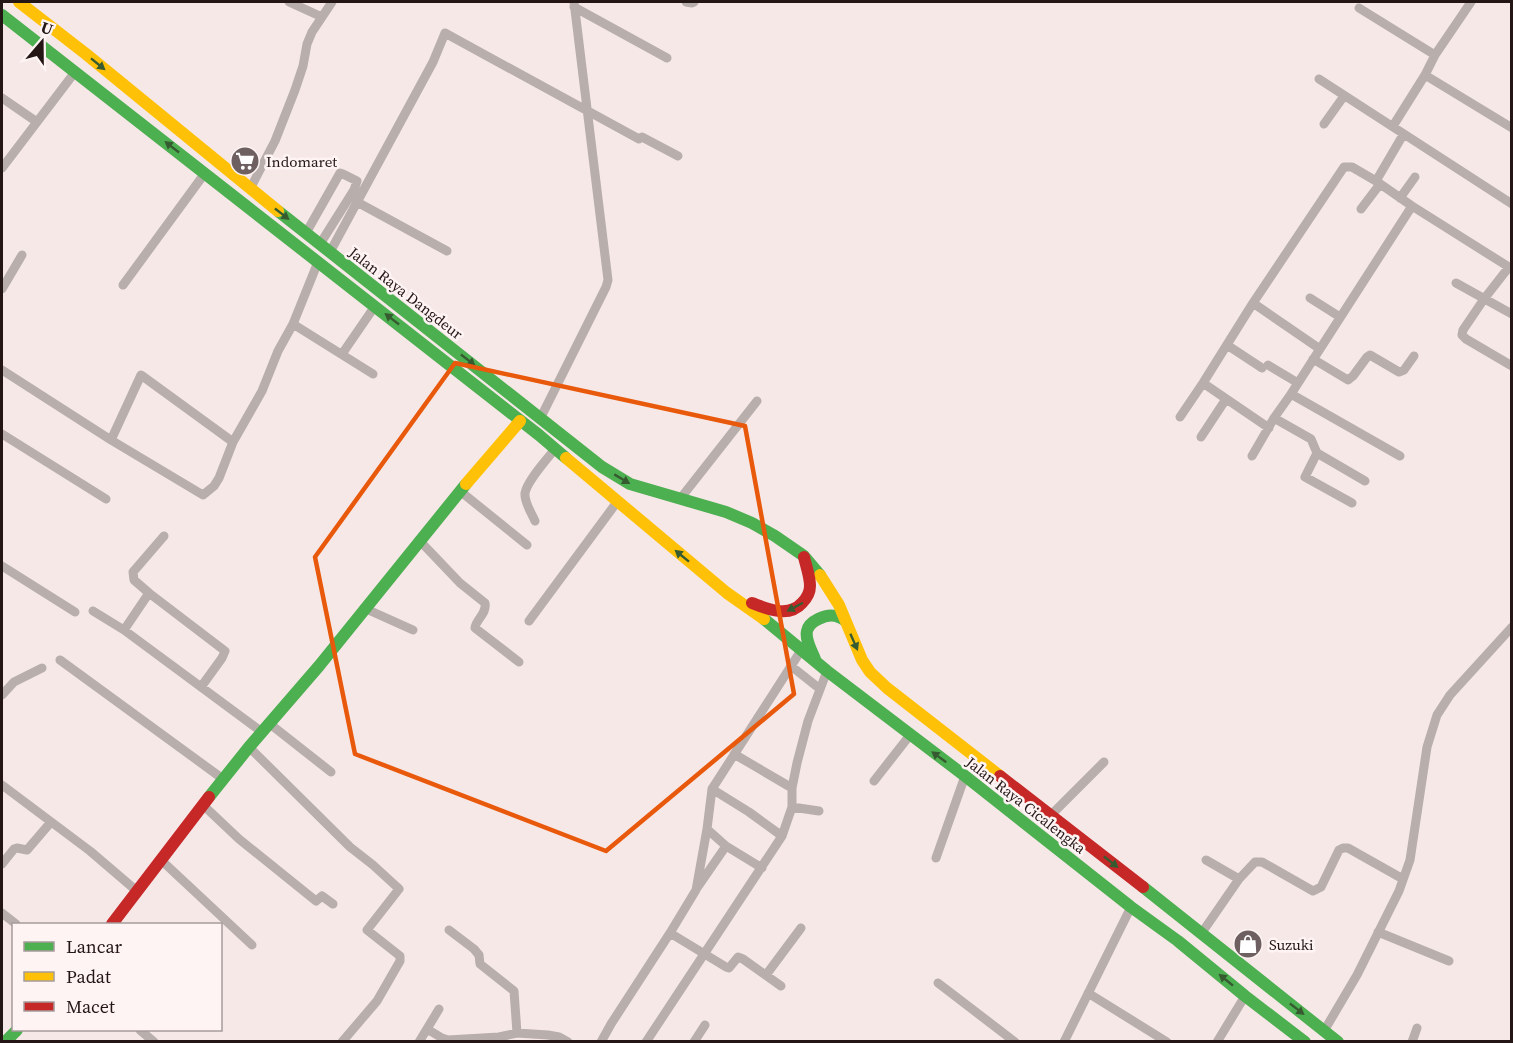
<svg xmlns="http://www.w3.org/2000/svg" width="1513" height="1043" font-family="'Source Serif 4',serif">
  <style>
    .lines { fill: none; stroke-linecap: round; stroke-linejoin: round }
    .street { stroke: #b8aeac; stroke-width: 9 }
    .fast { stroke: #4caf50; stroke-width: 12 }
    .slow { stroke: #ffc107; stroke-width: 12 }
    .jam { stroke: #c62828; stroke-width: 12 }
    .oneway { fill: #375b30 }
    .marked { fill: none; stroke: #e8590c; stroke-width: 4.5; stroke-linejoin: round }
    .labels { text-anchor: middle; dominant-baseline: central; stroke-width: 5; stroke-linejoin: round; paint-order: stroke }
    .poi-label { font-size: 15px; fill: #251616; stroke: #fef4f4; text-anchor: start }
    .street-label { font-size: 15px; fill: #251616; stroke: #fef4f4 }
  </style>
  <rect width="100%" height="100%" fill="#f7e8e8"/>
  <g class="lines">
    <path class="street" d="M289,2L322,17
      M686,2L692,3L694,2
      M574,7L667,58
      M1359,8L1435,55
      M1425,75L1512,128
      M1319,79L1512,204
      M2,98L37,122
      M1324,124L1344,96
      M1393,126L1425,75L1435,55L1471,2
      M2,168L75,72
      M1376,181L1403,135
      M250,189L275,141L295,90L303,66L307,44L312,32L332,2
      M1400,198L1415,177
      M357,202L447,251
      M1361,209L1380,184
      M306,233L340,173L343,174L357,181L354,190L320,244
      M330,252L433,62L445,33L639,139L642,137L678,156
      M1509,267L1484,299L1463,330L1462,335L1466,339L1512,366
      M1456,283L1512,314
      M123,285L205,173
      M2,289L22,255
      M1310,298L1340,317
      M1253,303L1320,349
      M293,324L373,374
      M1227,345L1262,368
      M342,354L375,306
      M1313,359L1348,380L1353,376L1367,357L1370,355L1399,372L1404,370L1414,356
      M1268,365L1298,383
      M2,370L111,440L203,495L214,486L219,478L233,442L262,391L278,351L293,324L318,262
      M1203,383L1269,428
      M1291,394L1400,456
      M541,417L606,287L608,280L574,2
      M1180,417L1203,383L1253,303L1344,167H1352L1376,181L1412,206L1512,269
      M1274,418L1311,439L1317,453L1305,477L1352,503
      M2,434L106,499
      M1201,437L1226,399
      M111,440L141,375L233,442
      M1317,453L1365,481
      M1252,456L1274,418L1291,394L1412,206
      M460,491L527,545
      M680,499L757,401
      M535,521C532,514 524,502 525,493C527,481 547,459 555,449
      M164,536L133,572L134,580L149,593L225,651L222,658L201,687
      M419,540L460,583L485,603C487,614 476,619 475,628L519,662
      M2,566L75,612
      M364,608L413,630
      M93,611L124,630L262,732
      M529,621L617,502
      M124,630L149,593
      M60,660L223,779
      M791,666L820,689
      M2,695L14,682L42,668
      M270,724L331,772
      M250,748L350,847L373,865L397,887L399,889L367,930L400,956V961L377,1001L342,1042
      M734,754L792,788
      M874,781L910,735
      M2,785L90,851L138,892
      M712,789L749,812L782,836
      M203,805L239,839L316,901L322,896L333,904
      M792,807L819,811
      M1051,815L1104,762
      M707,829L726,846L762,868
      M936,858L965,776
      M161,860L252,945
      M1206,860L1239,879
      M2,864L14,849L17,848L27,850L51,822
      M697,888L726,846
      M2,913L16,924
      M449,930L474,949L479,955L480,964L514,991L517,1033
      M1378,932L1449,961
      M670,933L726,967L729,968L738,957L743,959L781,986
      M1201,934L1239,879L1255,862H1262L1313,891L1321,887L1339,850L1343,848H1348L1403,879
      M766,975L801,928
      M938,983L1015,1042
      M1088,993L1167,1042
      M427,1029L442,1038L448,1040L499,1037L517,1033L548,1035L559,1037L568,1042
      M140,1030L154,1042
      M1324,1031L1357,975L1399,891L1410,860L1427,747L1437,715L1450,695L1512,627
      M419,1042L439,1009
      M601,1042L611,1024L670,933L696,890L707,829L712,789L802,649
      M646,1042L782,836L792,807V788L797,763L808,721L827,671
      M694,1042L705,1025
      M1064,1042L1131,907
      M1217,1042L1245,996
      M1412,1042L1417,1028"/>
    <path class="fast" d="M2,15L539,435L566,458
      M278,211L602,467L630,484L726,512L752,523L775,536L804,556L820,575
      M764,619L827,671L965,776L1131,907L1178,941L1245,996L1305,1042
      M815,659C812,651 805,640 807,631C809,621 826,614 835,616C837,616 843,619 844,620
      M209,797L249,747L319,666L466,484
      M1143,887L1338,1042
      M5,1042L17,1030"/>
    <path class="slow" d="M19,2L86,54L278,211
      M566,458L727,593L764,619
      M466,484L520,421
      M820,575L839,605L862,660L870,672L887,688L1000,776"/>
    <path class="jam" d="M752,603C767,609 789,618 802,603C807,598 810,593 810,586C810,576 806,566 804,557
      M1000,776L1143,887
      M112,924L209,797"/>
  </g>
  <defs><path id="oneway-solid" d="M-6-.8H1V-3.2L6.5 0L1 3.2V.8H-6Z" transform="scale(1.5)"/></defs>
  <g class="oneway">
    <use href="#oneway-solid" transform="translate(98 64) rotate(39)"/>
    <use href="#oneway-solid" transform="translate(172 147) rotate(-142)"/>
    <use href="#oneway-solid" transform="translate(282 214) rotate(38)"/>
    <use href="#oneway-solid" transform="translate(392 319) rotate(-142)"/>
    <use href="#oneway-solid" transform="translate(468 360) rotate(38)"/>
    <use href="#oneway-solid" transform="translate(622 479) rotate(31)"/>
    <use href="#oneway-solid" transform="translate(682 556) rotate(-141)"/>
    <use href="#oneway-solid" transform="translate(795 607) rotate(152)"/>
    <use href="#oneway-solid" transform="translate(854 642) rotate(66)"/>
    <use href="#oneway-solid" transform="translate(939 757) rotate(-144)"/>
    <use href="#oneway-solid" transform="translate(1111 862) rotate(38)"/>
    <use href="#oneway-solid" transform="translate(1226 980) rotate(-141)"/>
    <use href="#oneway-solid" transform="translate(1297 1009) rotate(38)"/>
  </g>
  <path class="marked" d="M455,363L745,426L794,694L606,851L355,754L315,557Z"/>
  <defs>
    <g id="supermarket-disc" transform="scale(1.5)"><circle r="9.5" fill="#6e6060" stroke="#fef4f4"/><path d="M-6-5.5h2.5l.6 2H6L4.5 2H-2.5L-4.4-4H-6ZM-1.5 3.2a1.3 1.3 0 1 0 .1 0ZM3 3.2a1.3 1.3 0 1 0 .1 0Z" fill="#fff"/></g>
    <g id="shop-disc" transform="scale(1.5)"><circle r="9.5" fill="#6e6060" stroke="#fef4f4"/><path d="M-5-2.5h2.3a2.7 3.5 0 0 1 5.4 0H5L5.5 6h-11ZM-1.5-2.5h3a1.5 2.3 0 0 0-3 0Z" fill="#fff"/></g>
  </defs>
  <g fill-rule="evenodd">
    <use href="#supermarket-disc" x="245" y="161"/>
    <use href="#shop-disc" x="1248" y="944"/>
  </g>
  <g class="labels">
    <g class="poi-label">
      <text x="266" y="161">Indomaret</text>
      <text x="1269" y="944">Suzuki</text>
    </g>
    <g class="street-label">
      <text transform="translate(406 293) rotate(38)">Jalan Raya Dangdeur</text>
      <text transform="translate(1026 805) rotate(38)">Jalan Raya Cicalengka</text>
    </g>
  </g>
  <rect width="1513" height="1043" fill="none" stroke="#251616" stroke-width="6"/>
  <rect x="12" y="923" width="210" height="108" fill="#fef4f4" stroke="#a79b9b" stroke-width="1.5"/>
  <rect x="24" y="942" width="30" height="9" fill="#4caf50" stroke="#a79b9b" stroke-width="1.5"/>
  <text x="66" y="953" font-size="18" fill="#251616">Lancar</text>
  <rect x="24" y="972" width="30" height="9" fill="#ffc107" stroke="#a79b9b" stroke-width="1.5"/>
  <text x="66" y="983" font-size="18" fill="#251616">Padat</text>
  <rect x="24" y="1002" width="30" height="9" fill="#c62828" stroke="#a79b9b" stroke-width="1.5"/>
  <text x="66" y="1013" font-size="18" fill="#251616">Macet</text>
  <g transform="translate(42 42) rotate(20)" stroke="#fef4f4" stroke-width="4.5" paint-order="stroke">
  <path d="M0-4.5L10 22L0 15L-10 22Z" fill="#251616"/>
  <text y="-9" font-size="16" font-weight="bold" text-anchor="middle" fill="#251616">U</text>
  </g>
</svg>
